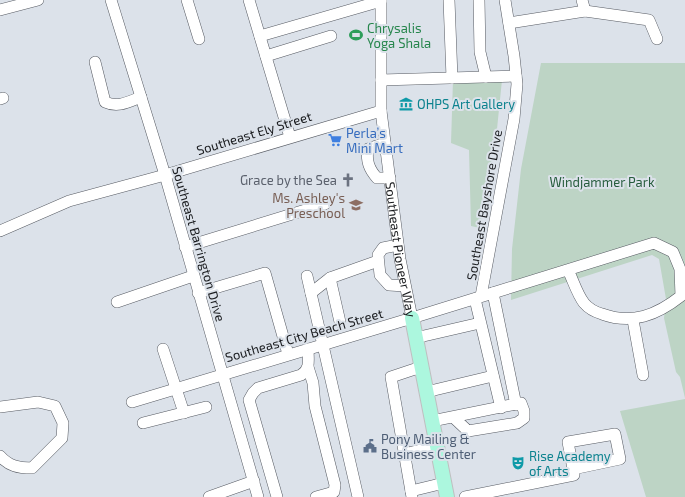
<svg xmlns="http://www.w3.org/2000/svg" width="685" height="497" font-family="'Exo 2',sans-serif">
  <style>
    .green { fill: #bdd4c5 }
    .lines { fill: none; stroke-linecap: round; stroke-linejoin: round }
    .minor-casing { stroke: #575b63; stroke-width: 12 }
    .major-casing { stroke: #bfbfc0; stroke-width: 16 }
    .minor { stroke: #fff; stroke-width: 11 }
    .major { stroke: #acf7de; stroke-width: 14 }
    .labels { text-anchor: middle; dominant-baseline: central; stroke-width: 4; stroke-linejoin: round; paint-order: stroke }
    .leisure-label { font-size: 13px; fill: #27864d; stroke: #dce2ea; text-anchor: start }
    .culture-label { font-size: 13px; fill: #0d838f; stroke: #dce2ea; text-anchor: start }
    .street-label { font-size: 13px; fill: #191b1e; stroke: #dce2ea }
    .shop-label { font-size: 13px; fill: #366cbe; stroke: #dce2ea; text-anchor: start }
    .worship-label { font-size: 13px; fill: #5b616d; stroke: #dce2ea; text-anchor: end }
    .park-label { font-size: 13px; fill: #265c3d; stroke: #dce2ea }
    .education-label { font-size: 13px; fill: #785e54; stroke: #dce2ea; text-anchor: end }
    .service-label { font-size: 13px; fill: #4e5e75; stroke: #dce2ea; text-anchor: start }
  </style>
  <rect width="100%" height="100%" fill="#dce2ea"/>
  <path class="green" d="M541,63H685V398L680,377L676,372L664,318L666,299L659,259L652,255L511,300L512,249L521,169Z
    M453,80H502L497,129L480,228L471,226L469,150L451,143Z
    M685,399V497H646L620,411Z"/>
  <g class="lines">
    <g class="minor-casing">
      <g id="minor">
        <path d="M111,0L165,175L258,497"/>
        <path d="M187,0L199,39"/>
        <path d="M249,0L290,137"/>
        <path id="s1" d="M381,0V111L400,259L412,318"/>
        <path d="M449,0L452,78"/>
        <path d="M479,0L480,52L486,77"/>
        <path d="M582,0L585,11"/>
        <path d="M0,10L38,0"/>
        <path d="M509,23L585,11L649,20L657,39"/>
        <path d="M260,36L381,1"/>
        <path d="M266,56L331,36"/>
        <path d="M95,62L105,102C118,108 128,102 141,97"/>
        <path d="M381,80L516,76"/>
        <path d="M0,99L3,98"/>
        <path d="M385,143L368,149C366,161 369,169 377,178H390"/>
        <path d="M0,231L69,201L165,175L381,111"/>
        <path d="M398,245L383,248L378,255L380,275L389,285L405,286"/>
        <path d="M185,247L325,204"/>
        <path d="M307,276L358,497"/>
        <path d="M330,278L340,322"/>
        <path d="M198,293L265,273L288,354"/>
        <path d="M311,293L330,278L378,261"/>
        <path d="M493,293L516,405"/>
        <path d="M481,296L514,119L517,84L514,56L505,0"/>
        <path d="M475,299L501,408"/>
        <path d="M117,302L193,276"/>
        <path d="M633,320L643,375"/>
        <path d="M415,338L480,323"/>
        <path d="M163,349L184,413"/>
        <path d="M308,367L313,383L315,406L335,485L334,492L316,497"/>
        <path d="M426,392L493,376"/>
        <path d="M132,402L412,318L654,243L673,252L680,269L681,296C657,315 632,325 602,314C595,312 589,309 584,303C577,294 573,280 568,270"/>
        <path d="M0,407L38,402L55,406L63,423L62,438L32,468C18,468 9,466 0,456"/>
        <path d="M432,421L521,403L524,411V418L517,423L468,431L453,417"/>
        <path d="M143,423L206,407"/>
        <path d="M404,454L437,446"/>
        <path d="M411,491L444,483"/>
        <path d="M209,497L254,481"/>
        <path d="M277,497L249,400L253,393L258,388L301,375C311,369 308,359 308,349"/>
        <path d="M412,497L391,377L421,367"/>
        <path d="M465,497L574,475L573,469L620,459L615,434L568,442L573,469"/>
      </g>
    </g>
    <g class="major-casing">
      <path id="major" d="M412,318L447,497"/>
    </g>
    <use href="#minor" class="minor"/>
    <use href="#major" class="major"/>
  </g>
  <defs>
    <g id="stadium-bare" transform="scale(1.08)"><path d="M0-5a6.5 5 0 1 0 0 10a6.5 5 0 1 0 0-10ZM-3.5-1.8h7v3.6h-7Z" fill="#2e9e5b" stroke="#dce2ea" stroke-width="2.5" paint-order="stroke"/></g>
    <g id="museum-bare" transform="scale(1.08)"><path d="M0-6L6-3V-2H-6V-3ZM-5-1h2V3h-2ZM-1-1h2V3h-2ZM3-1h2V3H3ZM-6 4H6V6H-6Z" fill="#0f9aa8" stroke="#dce2ea" stroke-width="2.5" paint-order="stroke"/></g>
    <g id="supermarket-bare" transform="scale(1.08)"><path d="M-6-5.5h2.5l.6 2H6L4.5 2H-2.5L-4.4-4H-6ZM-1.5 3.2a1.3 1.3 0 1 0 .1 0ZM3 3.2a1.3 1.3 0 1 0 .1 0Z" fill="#3f7fe0" stroke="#dce2ea" stroke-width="2.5" paint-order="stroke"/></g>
    <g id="church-bare" transform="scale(1.08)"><path d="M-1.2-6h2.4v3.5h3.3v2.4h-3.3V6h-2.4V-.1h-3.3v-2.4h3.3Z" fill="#6b7280" stroke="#dce2ea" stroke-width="2.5" paint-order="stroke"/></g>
    <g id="school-bare" transform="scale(1.08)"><path d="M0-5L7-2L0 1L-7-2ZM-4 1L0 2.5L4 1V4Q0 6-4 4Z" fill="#8d6e63" stroke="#dce2ea" stroke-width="2.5" paint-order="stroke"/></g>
    <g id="civic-bare" transform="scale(1.08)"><path d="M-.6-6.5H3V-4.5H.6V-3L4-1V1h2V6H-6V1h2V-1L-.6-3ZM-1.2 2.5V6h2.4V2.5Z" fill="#5c6f8a" stroke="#dce2ea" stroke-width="2.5" paint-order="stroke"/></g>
    <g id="theatre-bare" transform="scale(1.08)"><path d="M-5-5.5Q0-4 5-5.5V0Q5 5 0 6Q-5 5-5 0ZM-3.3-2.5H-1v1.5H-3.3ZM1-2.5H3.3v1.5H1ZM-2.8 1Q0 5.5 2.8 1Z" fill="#0f9aa8" stroke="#dce2ea" stroke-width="2.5" paint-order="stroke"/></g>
  </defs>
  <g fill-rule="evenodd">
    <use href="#stadium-bare" x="356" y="35"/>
    <use href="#museum-bare" x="406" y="104"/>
    <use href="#supermarket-bare" x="335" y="140"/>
    <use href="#church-bare" x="348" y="180"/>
    <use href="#school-bare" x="356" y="205"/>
    <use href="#civic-bare" x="370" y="446"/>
    <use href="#theatre-bare" x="518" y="463"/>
  </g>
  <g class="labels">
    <g class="leisure-label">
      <text x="367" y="28">Chrysalis<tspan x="367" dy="15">Yoga Shala</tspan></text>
    </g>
    <g class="culture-label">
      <text x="417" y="104">OHPS Art Gallery</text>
      <text x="529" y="456">Rise Academy<tspan x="529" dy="15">of Arts</tspan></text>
    </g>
    <g class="street-label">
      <text transform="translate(254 133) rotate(-17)">Southeast Ely Street</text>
      <text transform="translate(484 205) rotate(-80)">Southeast Bayshore Drive</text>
      <text transform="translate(199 244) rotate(74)">Southeast Barrington Drive</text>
      <text stroke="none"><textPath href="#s1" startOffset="251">Southeast Pioneer Way</textPath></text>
      <text transform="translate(304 335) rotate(-16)">Southeast City Beach Street</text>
    </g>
    <g class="shop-label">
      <text x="346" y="133">Perla’s<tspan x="346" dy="15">Mini Mart</tspan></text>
    </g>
    <g class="worship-label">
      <text x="337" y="180">Grace by the Sea</text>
    </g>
    <g class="park-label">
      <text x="602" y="182">Windjammer Park</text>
    </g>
    <g class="education-label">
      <text x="345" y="198">Ms. Ashley's<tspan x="345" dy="15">Preschool</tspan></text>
    </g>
    <g class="service-label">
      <text x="381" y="439">Pony Mailing &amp;<tspan x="381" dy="15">Business Center</tspan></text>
    </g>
  </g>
</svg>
